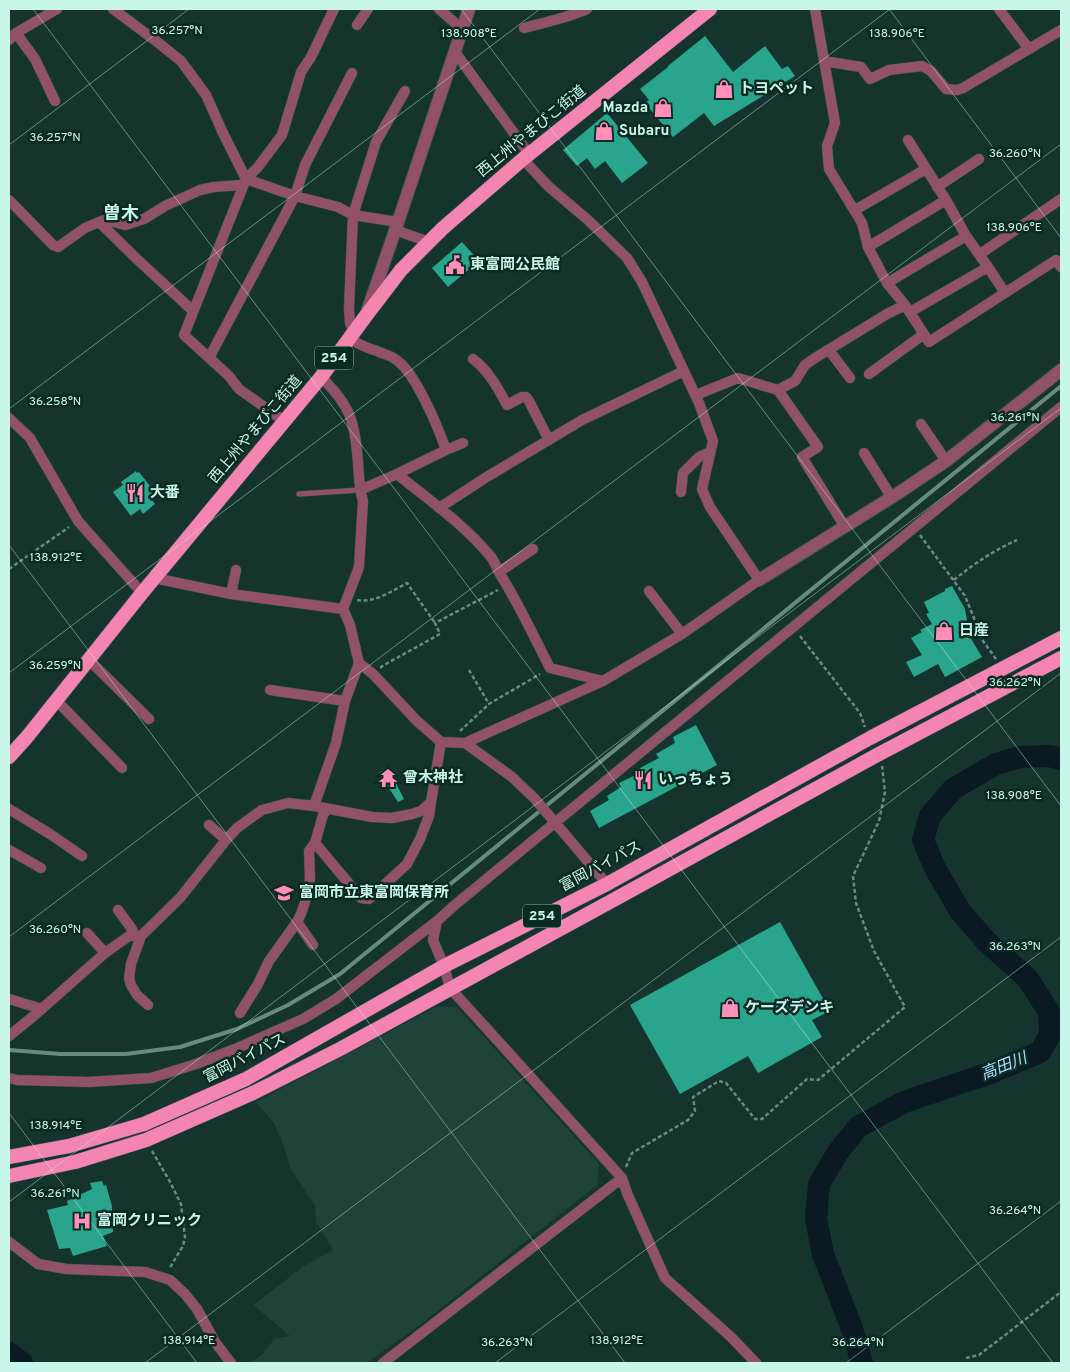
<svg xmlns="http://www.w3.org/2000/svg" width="1070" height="1372" font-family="Overpass,'Noto Sans JP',sans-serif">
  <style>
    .built { fill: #1f433b }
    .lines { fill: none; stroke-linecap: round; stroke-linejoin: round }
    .river { stroke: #0a1922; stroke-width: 22 }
    .building { fill: #2aa58d }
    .service-casing { stroke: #32534b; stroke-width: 6 }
    .minor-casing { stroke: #32534b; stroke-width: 11 }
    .tertiary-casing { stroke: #32534b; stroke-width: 14 }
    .trunk-casing { stroke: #32534b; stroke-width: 15 }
    .path { stroke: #678c83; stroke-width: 2.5; stroke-dasharray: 4 2.5; stroke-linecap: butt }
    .service { stroke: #915269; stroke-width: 5 }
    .minor { stroke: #915269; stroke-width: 10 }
    .tertiary { stroke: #915269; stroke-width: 12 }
    .trunk { stroke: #f484b0; stroke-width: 14 }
    .rail { stroke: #668c82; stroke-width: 4 }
    .minor-bridge-casing { stroke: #32534b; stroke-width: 11; stroke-linecap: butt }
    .minor-bridge { stroke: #915269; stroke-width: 10 }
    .ticks { fill: none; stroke: #c9f6ea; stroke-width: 1; stroke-opacity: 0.45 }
    .labels { text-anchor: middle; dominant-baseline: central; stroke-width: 5; stroke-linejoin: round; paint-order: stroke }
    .shield { fill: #0a2a23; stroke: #90b9ae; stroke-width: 1 }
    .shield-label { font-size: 14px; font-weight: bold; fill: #c9f6ea }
    .poi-label { font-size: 15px; font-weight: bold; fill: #c9f6ea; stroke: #0a2a23; text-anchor: start }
    .street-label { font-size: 15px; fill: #c9f6ea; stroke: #0a2a23 }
    .water-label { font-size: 16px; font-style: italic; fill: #acddfd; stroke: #0a2a23 }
    .quarter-label { font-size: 18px; font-weight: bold; fill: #c9f6ea; stroke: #0a2a23 }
    .ticks-label { font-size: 12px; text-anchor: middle; fill: #c9f6ea; stroke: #0a2a23; stroke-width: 5; stroke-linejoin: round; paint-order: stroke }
  </style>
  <rect width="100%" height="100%" fill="#15342d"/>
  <path class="built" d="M438,1006L457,1007L599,1164L597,1185L412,1331L366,1363H250L263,1354L274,1339L290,1336L253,1305L304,1266L333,1250L316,1222L315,1206L290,1168L284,1146L274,1123L256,1102Z"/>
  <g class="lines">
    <path class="river" d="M9,1353L22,1363
      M862,1363L851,1326L823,1254L816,1219L819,1184L838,1152L858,1127L904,1102L990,1073L1040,1052L1050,1035L1049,1012L1028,979L986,941L960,911L936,870L923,840L930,816L953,789L996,764L1020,757L1049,756L1061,759"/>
  </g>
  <path class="building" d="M705,36L733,72L765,46L782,69L788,66L795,76L714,126L704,113L673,137L645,103L649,100L640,89L668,67V66Z
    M607,113L648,163L622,183L605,161L595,169L587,158L577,166L563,150Z
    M462,242L479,261L448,287L432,268Z
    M136,471L137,473L139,472L157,495L152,500L155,504L143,514L140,509L131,516L113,492L123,485L121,482Z
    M952,586L965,609L970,637L982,657L945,677L938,664L914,677L906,662L922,655L911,638L922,632L920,630L932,624L926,614L929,613L924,602L945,591V589Z
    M696,725L717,765L599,828L590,811L609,800L607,796L621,787L619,783L642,772L640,768L659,758L656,754L675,743L673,737Z
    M388,768L404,799L398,802L379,773Z
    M780,922L830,1011L812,1020L822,1037L758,1073L748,1056L680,1094L630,1005Z
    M102,1181L104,1186L106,1185L112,1206L113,1232L103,1236L107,1246L73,1256L70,1248L59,1249L47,1210L68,1205L67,1201L92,1189L90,1183Z"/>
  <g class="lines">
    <g class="service-casing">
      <path id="service" d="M299,494L360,490"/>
    </g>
    <g class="minor-casing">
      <path id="minor" d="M113,9L156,41L181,61L206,95L223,133L246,179L295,196L338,207L353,215L398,222
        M439,9L462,29
        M815,9L835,123L827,146L829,169L862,223L868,247L887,283L905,305L929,342L1056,260L1061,267
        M999,9L1029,49
        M357,25L368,9
        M524,28C545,22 568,18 587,9
        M16,33L35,59L55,101
        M9,40L16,33L57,9
        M455,52L529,154
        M824,61L861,67L870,79L889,70L922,66L931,71L946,89L957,90L963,88L1061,30
        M908,140L946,200L966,236L988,267L1005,293
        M937,187L979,159
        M9,200L53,245L58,247L85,228L99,222L105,220L125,225L144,219L165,206L200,190L214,187L241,185L245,182
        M855,210L926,169
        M99,222L138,260L193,311
        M395,230L429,242
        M868,247L946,200
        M980,254L1061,199
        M887,283L966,236
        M910,312L988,267
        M354,331L350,323L349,308L353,215L376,142L405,91
        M349,338C358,344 367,348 377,351C383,354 390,355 395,359C415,371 438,427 446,450
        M829,350L850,378
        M209,358L295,196L305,165L352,73
        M473,359C488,370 498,388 507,405L522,397H526L529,401L549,440
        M869,374L924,334
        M321,377C351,406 355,422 358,463C359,476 359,488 363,501L359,567L343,609L350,625L359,663L373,674L417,721L441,742L465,743L603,681L682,634L759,580L710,507L702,489L713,441L699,403L642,282L627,258L588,220L548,186L523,159
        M778,390L795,381L805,365L815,358L887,314L905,305
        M696,395L738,378L778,390L818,447L802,457L845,527
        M9,418L30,438L78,521L142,593
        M284,421L239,389L229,376L184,335L246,179L258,167L282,135L301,72L311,57L334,9
        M921,424L946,461
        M864,453L892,498
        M397,474L446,450L463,443
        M360,490L397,474C429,500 465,525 491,557C495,562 497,569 500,574C519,604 534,637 550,668L603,681
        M681,492L683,473L699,457L710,452
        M439,508L485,478L582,420L684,371
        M499,572L533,549
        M154,578L231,594L343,609
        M649,591L682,634
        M231,594L236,570
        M89,660L149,719
        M270,690L345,701
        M57,701L122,768
        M465,743L512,777L535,799
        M314,806L336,743L345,701L359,663
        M9,809L50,834L82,856
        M552,819L607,884
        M209,825L226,840
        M315,843L361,898L369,899L407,864L420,839L429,816L431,802
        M9,850L41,868
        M118,910L132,929L134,936
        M437,921L433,940L444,966L450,988L622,1178L627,1193L665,1278L731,1337L756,1363
        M297,922L313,945
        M87,933L105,953
        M9,999L42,1009
        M148,1005L137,995L131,985L129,978L131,964L141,936L180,898L226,840L237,828L262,810L288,803L314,806L372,817L392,818L412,814L421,811L431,802L441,742
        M240,1013L258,984L269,961L297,922L301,914L305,902L310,879L309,851L315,843L323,815L327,809
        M9,1036L36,1014L105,953L129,936H141
        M9,1078L17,1080L88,1082L151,1078L196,1064L235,1049L303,1019L336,999L437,921L456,904L1061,407
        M9,1242L38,1264L66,1269L145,1272L170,1280L185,1294L197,1309L215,1342L231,1363
        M383,1363L622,1178"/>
    </g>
    <g class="tertiary-casing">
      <path id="tertiary" d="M367,312L398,222L469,9
        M759,580L897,494L946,461L1061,370"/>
    </g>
    <g class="trunk-casing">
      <path id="trunk" d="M9,757L27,737L142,593L321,377L365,317L401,270L443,228L523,159L710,9
        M9,1157L69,1146L144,1124L246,1079L444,966L607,884L870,738L1061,638
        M9,1176L75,1162L146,1140L253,1093L340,1049L617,898L879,754L1061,658"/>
    </g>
    <path class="path" d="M920,535L965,596L974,618L978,634L996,659
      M9,569L69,527
      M954,580C973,564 995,550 1017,540
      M357,600C375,603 392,591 407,583L435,623
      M800,636L860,713L865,727
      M380,668L384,665L440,634L435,623L498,590
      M469,670L489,704
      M460,731L489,704L540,674
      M152,1151L169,1180L181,1204L185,1237L183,1246L169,1269
      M626,1167L632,1153L688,1120L695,1111L693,1097L719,1081L726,1083L755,1119H762L807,1079L818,1080L905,1007L874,951L856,903L853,876L879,821L885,792L882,766
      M966,1358L979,1355L1061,1292"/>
    <use href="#service" class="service"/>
    <use href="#minor" class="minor"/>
    <use href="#tertiary" class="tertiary"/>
    <use href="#trunk" class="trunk"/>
    <path class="rail" d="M9,1050L60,1054H126L180,1047L237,1029L288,1005L340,974L1061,386"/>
    <g class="minor-bridge-casing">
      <path id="minor-bridge" d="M535,799L552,819"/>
    </g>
    <use href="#minor-bridge" class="minor-bridge"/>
  </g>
  <path class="ticks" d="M33,9L1053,1363M461,9L1061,806M889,9L1061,238M9,145L189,9M9,409L540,9M9,545L625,1363M9,673L890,9M9,937L1061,144M9,1113L197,1363M9,1202L1061,408M145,1363L1061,673M495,1363L1061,937M846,1363L1061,1201"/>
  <defs>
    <g id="shop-bare" transform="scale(1.5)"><path d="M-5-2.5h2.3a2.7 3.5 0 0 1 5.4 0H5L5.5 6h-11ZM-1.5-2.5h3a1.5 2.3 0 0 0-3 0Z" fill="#ff8eb9" stroke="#0a2a23" stroke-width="2.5" paint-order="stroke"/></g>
    <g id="civic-bare" transform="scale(1.5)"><path d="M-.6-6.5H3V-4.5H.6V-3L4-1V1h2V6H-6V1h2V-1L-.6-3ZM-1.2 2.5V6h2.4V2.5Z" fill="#ff8eb9" stroke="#0a2a23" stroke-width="2.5" paint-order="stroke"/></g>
    <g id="restaurant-bare" transform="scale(1.5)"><path d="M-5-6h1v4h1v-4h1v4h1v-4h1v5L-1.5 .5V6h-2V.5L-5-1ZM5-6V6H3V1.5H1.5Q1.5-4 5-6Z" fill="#ff8eb9" stroke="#0a2a23" stroke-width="2.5" paint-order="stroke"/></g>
    <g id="temple-bare" transform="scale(1.5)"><path d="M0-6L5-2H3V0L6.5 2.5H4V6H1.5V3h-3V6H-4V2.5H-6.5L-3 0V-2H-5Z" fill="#ff8eb9" stroke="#0a2a23" stroke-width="2.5" paint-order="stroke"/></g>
    <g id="school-bare" transform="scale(1.5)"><path d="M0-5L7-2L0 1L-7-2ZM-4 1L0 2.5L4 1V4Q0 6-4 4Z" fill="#ff8eb9" stroke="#0a2a23" stroke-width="2.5" paint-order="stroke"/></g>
    <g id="hospital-bare" transform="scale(1.5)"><path d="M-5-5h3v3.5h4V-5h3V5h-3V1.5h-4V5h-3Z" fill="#ff8eb9" stroke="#0a2a23" stroke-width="2.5" paint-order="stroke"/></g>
  </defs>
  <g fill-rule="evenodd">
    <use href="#shop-bare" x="724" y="89"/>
    <use href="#shop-bare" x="663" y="108"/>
    <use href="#shop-bare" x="604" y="131"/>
    <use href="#civic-bare" x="455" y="265"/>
    <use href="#restaurant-bare" x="135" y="493"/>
    <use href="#shop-bare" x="944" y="631"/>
    <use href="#temple-bare" x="388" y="778"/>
    <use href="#restaurant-bare" x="643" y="780"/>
    <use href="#school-bare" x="284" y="893"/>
    <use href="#shop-bare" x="730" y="1008"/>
    <use href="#hospital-bare" x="82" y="1221"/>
  </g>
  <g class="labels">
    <g class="shield">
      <rect x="315" y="346.5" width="38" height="23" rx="4"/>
      <rect x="523" y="904.5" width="38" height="23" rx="4"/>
    </g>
    <g class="shield-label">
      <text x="334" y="358">254</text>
      <text x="542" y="916">254</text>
    </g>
    <g class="poi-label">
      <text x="739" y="89">トヨペット</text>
      <text x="648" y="108" text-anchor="end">Mazda</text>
      <text x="619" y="131">Subaru</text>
      <text x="470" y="265">東富岡公民館</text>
      <text x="150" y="493">大番</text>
      <text x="959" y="631">日産</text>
      <text x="403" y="778">曾木神社</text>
      <text x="658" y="780">いっちょう</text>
      <text x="299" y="893">富岡市立東富岡保育所</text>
      <text x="745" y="1008">ケーズデンキ</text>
      <text x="97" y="1221">富岡クリニック</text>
    </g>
    <g class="street-label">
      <text transform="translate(532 132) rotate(-39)">西上州やまびこ街道</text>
      <text transform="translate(256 430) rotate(-50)">西上州やまびこ街道</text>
      <text transform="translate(601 867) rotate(-28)">富岡バイパス</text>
      <text transform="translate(245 1059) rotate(-27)">富岡バイパス</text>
    </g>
    <g class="water-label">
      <text transform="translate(1004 1067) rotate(-22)">高田川</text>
    </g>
    <g class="quarter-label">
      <text x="121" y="214">曽木</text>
    </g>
  </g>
  <g class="ticks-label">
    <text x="177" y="34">36.257°N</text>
    <text x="469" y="37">138.908°E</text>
    <text x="897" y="37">138.906°E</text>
    <text x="55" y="141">36.257°N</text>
    <text x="1015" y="157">36.260°N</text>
    <text x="1014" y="231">138.906°E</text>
    <text x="55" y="405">36.258°N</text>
    <text x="1015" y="421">36.261°N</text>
    <text x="56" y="561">138.912°E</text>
    <text x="55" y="669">36.259°N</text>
    <text x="1015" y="686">36.262°N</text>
    <text x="1014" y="799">138.908°E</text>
    <text x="55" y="933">36.260°N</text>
    <text x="1015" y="950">36.263°N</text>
    <text x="56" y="1129">138.914°E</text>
    <text x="55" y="1197">36.261°N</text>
    <text x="1015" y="1214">36.264°N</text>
    <text x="189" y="1344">138.914°E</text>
    <text x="617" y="1344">138.912°E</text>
    <text x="507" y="1346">36.263°N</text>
    <text x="858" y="1346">36.264°N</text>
  </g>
  <rect width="1070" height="1372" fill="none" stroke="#c9f6ea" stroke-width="20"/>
</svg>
